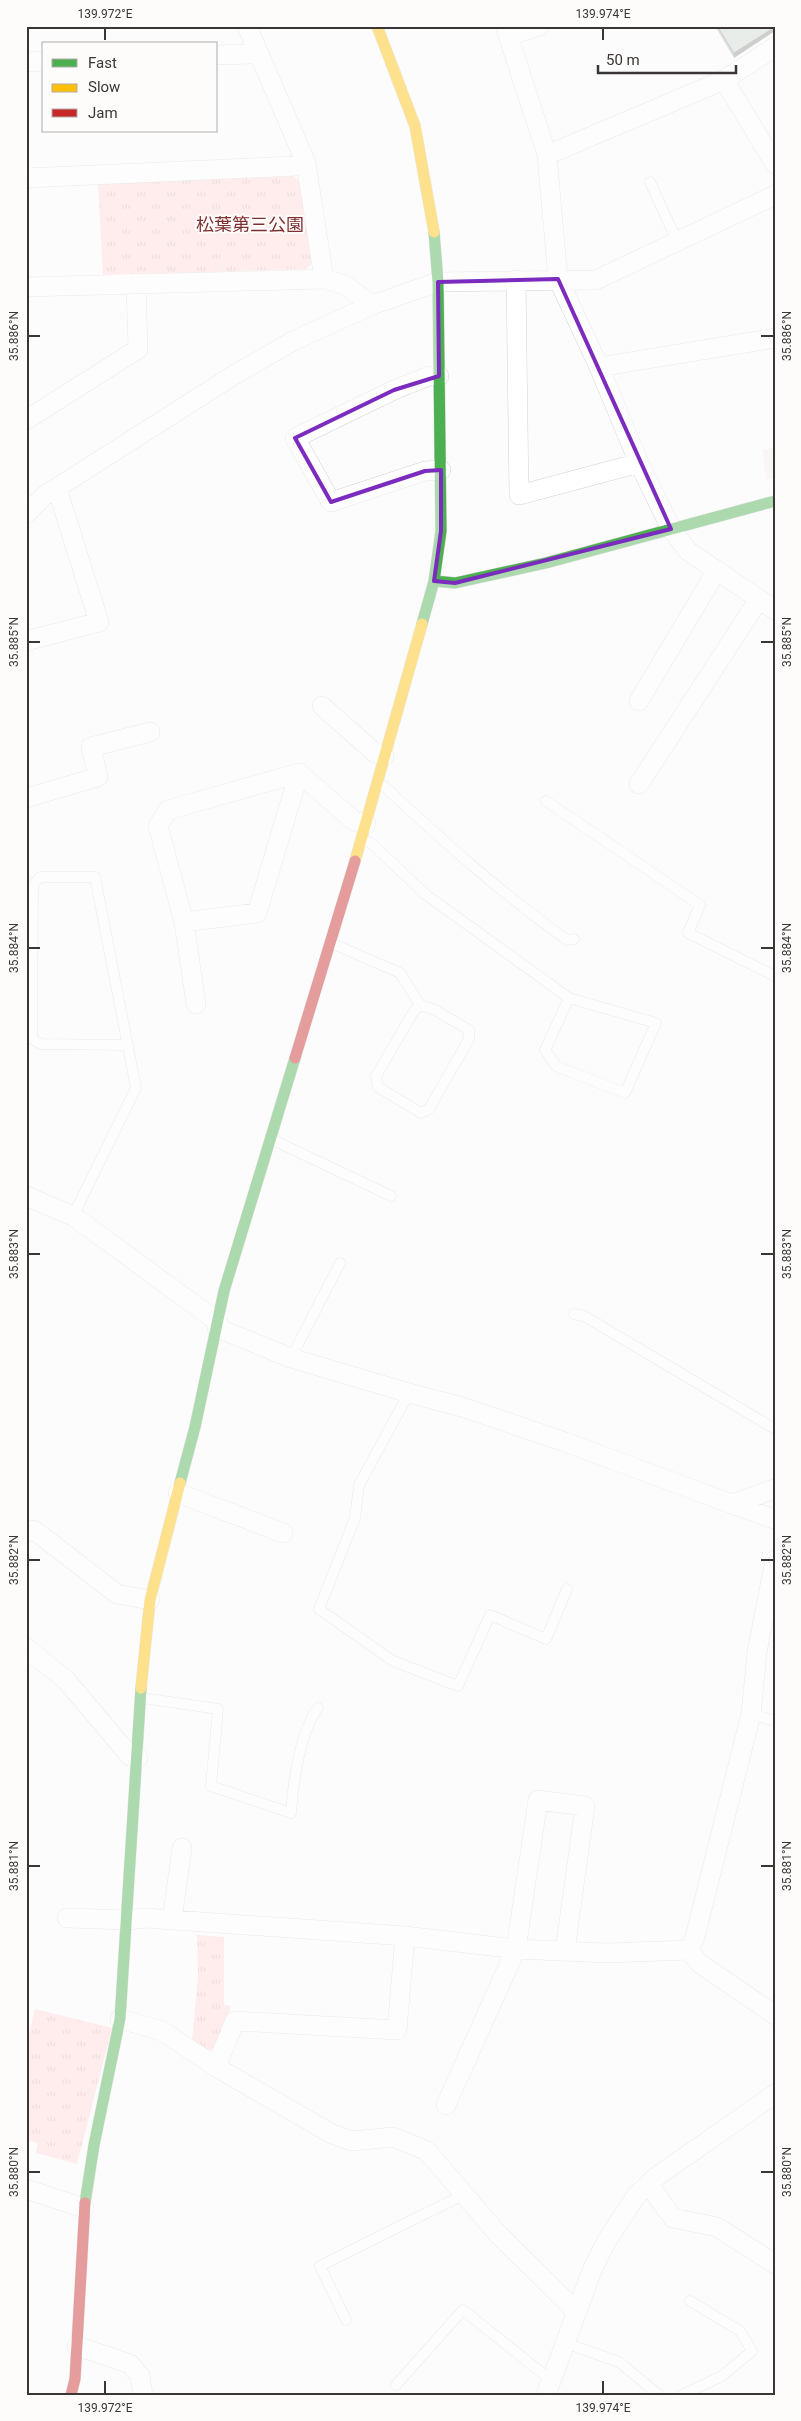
<svg xmlns="http://www.w3.org/2000/svg" width="801" height="2421" font-family="Roboto,'Noto Sans JP',sans-serif">
  <style>
    .built { fill: #f5eded }
    .park { fill: url(#park-tufts) }
    .lines { fill: none; stroke-linecap: round; stroke-linejoin: round }
    .lane-casing { stroke: #d5d3d2; stroke-width: 11 }
    .street-casing { stroke: #d5d3d2; stroke-width: 20 }
    .fast-casing { stroke: #d5d3d2; stroke-width: 12 }
    .slow-casing { stroke: #d5d3d2; stroke-width: 12 }
    .jam-casing { stroke: #d5d3d2; stroke-width: 12 }
    .lane { stroke: #fff; stroke-width: 10 }
    .street { stroke: #fff; stroke-width: 19 }
    .fast { stroke: #4caf50; stroke-width: 11 }
    .slow { stroke: #ffc107; stroke-width: 11 }
    .jam { stroke: #c62828; stroke-width: 11 }
    .wall { fill: #b4bdb7 }
    .shaded-wall { fill: #929a95 }
    .building { fill: #d1dcd5; stroke: #929a95 }
    .marked { fill: none; stroke: #7b2cbf; stroke-width: 4; stroke-linejoin: round }
    .ticks { fill: none; stroke: #3b3636; stroke-width: 2 }
    .labels { text-anchor: middle; dominant-baseline: central; stroke-width: 4; stroke-linejoin: round; paint-order: stroke }
    .park-label { font-size: 18px; fill: #7e3031; stroke: #fefbfb }
    .neatline { fill: none; stroke: #3b3636; stroke-width: 2 }
    .ticks-label { font-size: 12px; text-anchor: middle; fill: #3b3636 }
  </style>
  <defs>
    <pattern id="park-tufts" width="24" height="20" patternUnits="userSpaceOnUse" patternTransform="scale(1.25)"><rect width="24" height="20" fill="#fedcda"/><path d="M3 7l-1-3M5 7V3M7 7l1-3M15 17l-1-3M17 17v-4M19 17l1-3" fill="none" stroke="#dbbdbc"/></pattern>
  </defs>
  <rect width="100%" height="100%" fill="#fdfcfc"/>
  <path class="built" d="M775,447V478L766,480L763,450Z"/>
  <path class="park" d="M293,176L299,181L312,263L306,269L103,275L98,183Z
    M197,1935L224,1937V2005L231,2006L217,2047L209,2050L192,2041L198,1977Z
    M35,2009L112,2028L77,2164L36,2153L38,2143L26,2140V2045Z"/>
  <g class="lines">
    <g class="lane-casing">
      <path id="lane" d="M650,182L677,241
        M380,784L385,787C444,842 501,893 567,940L574,939
        M546,801L700,905L688,933L775,976
        M362,840L371,843L425,894L569,998L656,1023L625,1093L556,1066L545,1050L569,998
        M331,943L400,973L420,1005L435,1010L469,1030V1039L429,1109L421,1113L378,1087L376,1076L414,1011L420,1005
        M271,1139L391,1196
        M73,1216L136,1088L95,877H40L33,885L32,1039L41,1044L128,1045
        M574,1314L584,1316L775,1429
        M291,1358L340,1263
        M409,1393L359,1485L355,1518L319,1609L393,1661L458,1686L490,1615L546,1639L567,1589
        M143,1698L218,1709L211,1786L291,1813C293,1782 300,1732 318,1708
        M751,1714L775,1721
        M346,2320L320,2266L463,2195
        M565,2343L619,2362L659,2395
        M396,2385L463,2310L551,2380
        M682,2395L722,2376L752,2351L740,2331L690,2301"/>
    </g>
    <g class="street-casing">
      <path id="street" d="M505,26L547,155L558,279L599,367L639,463L519,495L516,280
        M509,36L539,26
        M216,55L251,54L257,50
        M26,62L44,61
        M724,80L775,164
        M547,155L724,80L775,47
        M26,178L296,166L306,163
        M324,279L345,285L372,305
        M26,287L324,279L306,163L247,26
        M599,367L775,338
        M439,376H429L394,390L295,438L331,502L425,471L441,470
        M26,420L138,349L136,283
        M639,463L671,529L688,551L775,610
        M26,514L44,496L234,375L293,341L372,305L438,282L596,280L775,195
        M26,641L99,622L57,488
        M639,701L717,570
        M322,706L374,752L384,756
        M639,784L759,599
        M26,798L98,777L91,747L150,732
        M184,922L257,913L299,773
        M196,1004L184,922L158,826L168,810L299,773L354,821L366,824
        M26,1196L73,1216L218,1322
        M217,1328L291,1358L409,1393L462,1407L565,1442L732,1504L774,1489
        M178,1493L283,1533
        M732,1504L774,1519
        M26,1532L34,1530L117,1594L150,1600
        M26,1648L66,1680L130,1756L138,1758
        M67,1918L128,1920L145,1918L405,1936L516,1949L607,1953L689,1950L695,1937L751,1714L757,1652L775,1560
        M172,1920L182,1848
        M689,1950L699,1963L775,2015
        M120,2019L162,2031L216,2067L332,2134L352,2141L393,2137L427,2151L497,2233L577,2312
        M216,2067L235,2021L397,2030L405,1936
        M446,2105L516,1949L538,1800L585,1806L565,1951
        M648,2184L673,2218L717,2227L775,2264
        M26,2189L84,2208
        M77,2346L130,2364L140,2376L143,2395
        M546,2395L593,2268L606,2242L636,2196L656,2177L775,2094"/>
    </g>
    <g class="fast-casing">
      <path id="fast" d="M434,581L455,583L546,563L775,501
        M422,624L434,581L441,531L438,282L434,232
        M180,1483L195,1427L224,1291L295,1058
        M85,2203L94,2145L120,2019L141,1688"/>
    </g>
    <g class="slow-casing">
      <path id="slow" d="M377,26L415,126L434,232
        M355,861L422,624
        M141,1688L150,1600L180,1483"/>
    </g>
    <g class="jam-casing">
      <path id="jam" d="M295,1058L355,861
        M71,2395L75,2379L85,2203"/>
    </g>
    <use href="#lane" class="lane"/>
    <use href="#street" class="street"/>
    <use href="#fast" class="fast"/>
    <use href="#slow" class="slow"/>
    <use href="#jam" class="jam"/>
  </g>
  <path class="wall" d="M715,26H775L734,58Z"/>
  <path class="shaded-wall" d="M775,27V31L734,58V53Z"/>
  <path class="building" d="M717,26H775V27L734,53Z"/>
  <path d="M0 0H801V2421H0ZM558,279L671,529L455,583L434,581L441,531V470L425,471L331,502L295,438L394,390L439,376L438,282Z" fill="#fdfcfc" fill-opacity=".55" fill-rule="evenodd"/>
  <path class="marked" d="M558,279L671,529L455,583L434,581L441,531V470L425,471L331,502L295,438L394,390L439,376L438,282Z"/>
  <path class="ticks" d="M105,28V40M603,28V40M28,336H40M761,336H774M28,642H40M761,642H774M28,948H40M761,948H774M28,1254H40M761,1254H774M28,1560H40M761,1560H774M28,1866H40M761,1866H774M28,2172H40M761,2172H774M105,2381V2394M603,2381V2394"/>
  <g class="labels">
    <g class="park-label">
      <text x="250" y="224">松葉第三公園</text>
    </g>
  </g>
  <rect width="801" height="2421" fill="none" stroke="#fefbfb" stroke-width="55"/>
  <rect x="42" y="42" width="175" height="90" fill="#fefbfb" stroke="#b0acac"/>
  <rect x="52" y="59" width="25" height="8" fill="#4caf50" stroke="#b0acac"/>
  <text x="88" y="68" font-size="15" fill="#3b3636">Fast</text>
  <rect x="52" y="84" width="25" height="8" fill="#ffc107" stroke="#b0acac"/>
  <text x="88" y="92" font-size="15" fill="#3b3636">Slow</text>
  <rect x="52" y="109" width="25" height="8" fill="#c62828" stroke="#b0acac"/>
  <text x="88" y="118" font-size="15" fill="#3b3636">Jam</text>
  <path d="M598 65v8h138v-8" fill="none" stroke="#3b3636" stroke-width="2.5"/>
  <text x="606" y="65" font-size="15" fill="#3b3636" stroke="#fefbfb" stroke-width="4" paint-order="stroke">50 m</text>
  <rect x="28" y="28" width="746" height="2366" class="neatline"/>
  <g class="ticks-label">
    <text x="105" y="18">139.972°E</text>
    <text x="603" y="18">139.974°E</text>
    <text transform="translate(14 336) rotate(-90)" y="4">35.886°N</text>
    <text transform="translate(787 336) rotate(-90)" y="4">35.886°N</text>
    <text transform="translate(14 642) rotate(-90)" y="4">35.885°N</text>
    <text transform="translate(787 642) rotate(-90)" y="4">35.885°N</text>
    <text transform="translate(14 948) rotate(-90)" y="4">35.884°N</text>
    <text transform="translate(787 948) rotate(-90)" y="4">35.884°N</text>
    <text transform="translate(14 1254) rotate(-90)" y="4">35.883°N</text>
    <text transform="translate(787 1254) rotate(-90)" y="4">35.883°N</text>
    <text transform="translate(14 1560) rotate(-90)" y="4">35.882°N</text>
    <text transform="translate(787 1560) rotate(-90)" y="4">35.882°N</text>
    <text transform="translate(14 1866) rotate(-90)" y="4">35.881°N</text>
    <text transform="translate(787 1866) rotate(-90)" y="4">35.881°N</text>
    <text transform="translate(14 2172) rotate(-90)" y="4">35.880°N</text>
    <text transform="translate(787 2172) rotate(-90)" y="4">35.880°N</text>
    <text x="105" y="2412">139.972°E</text>
    <text x="603" y="2412">139.974°E</text>
  </g>
</svg>
